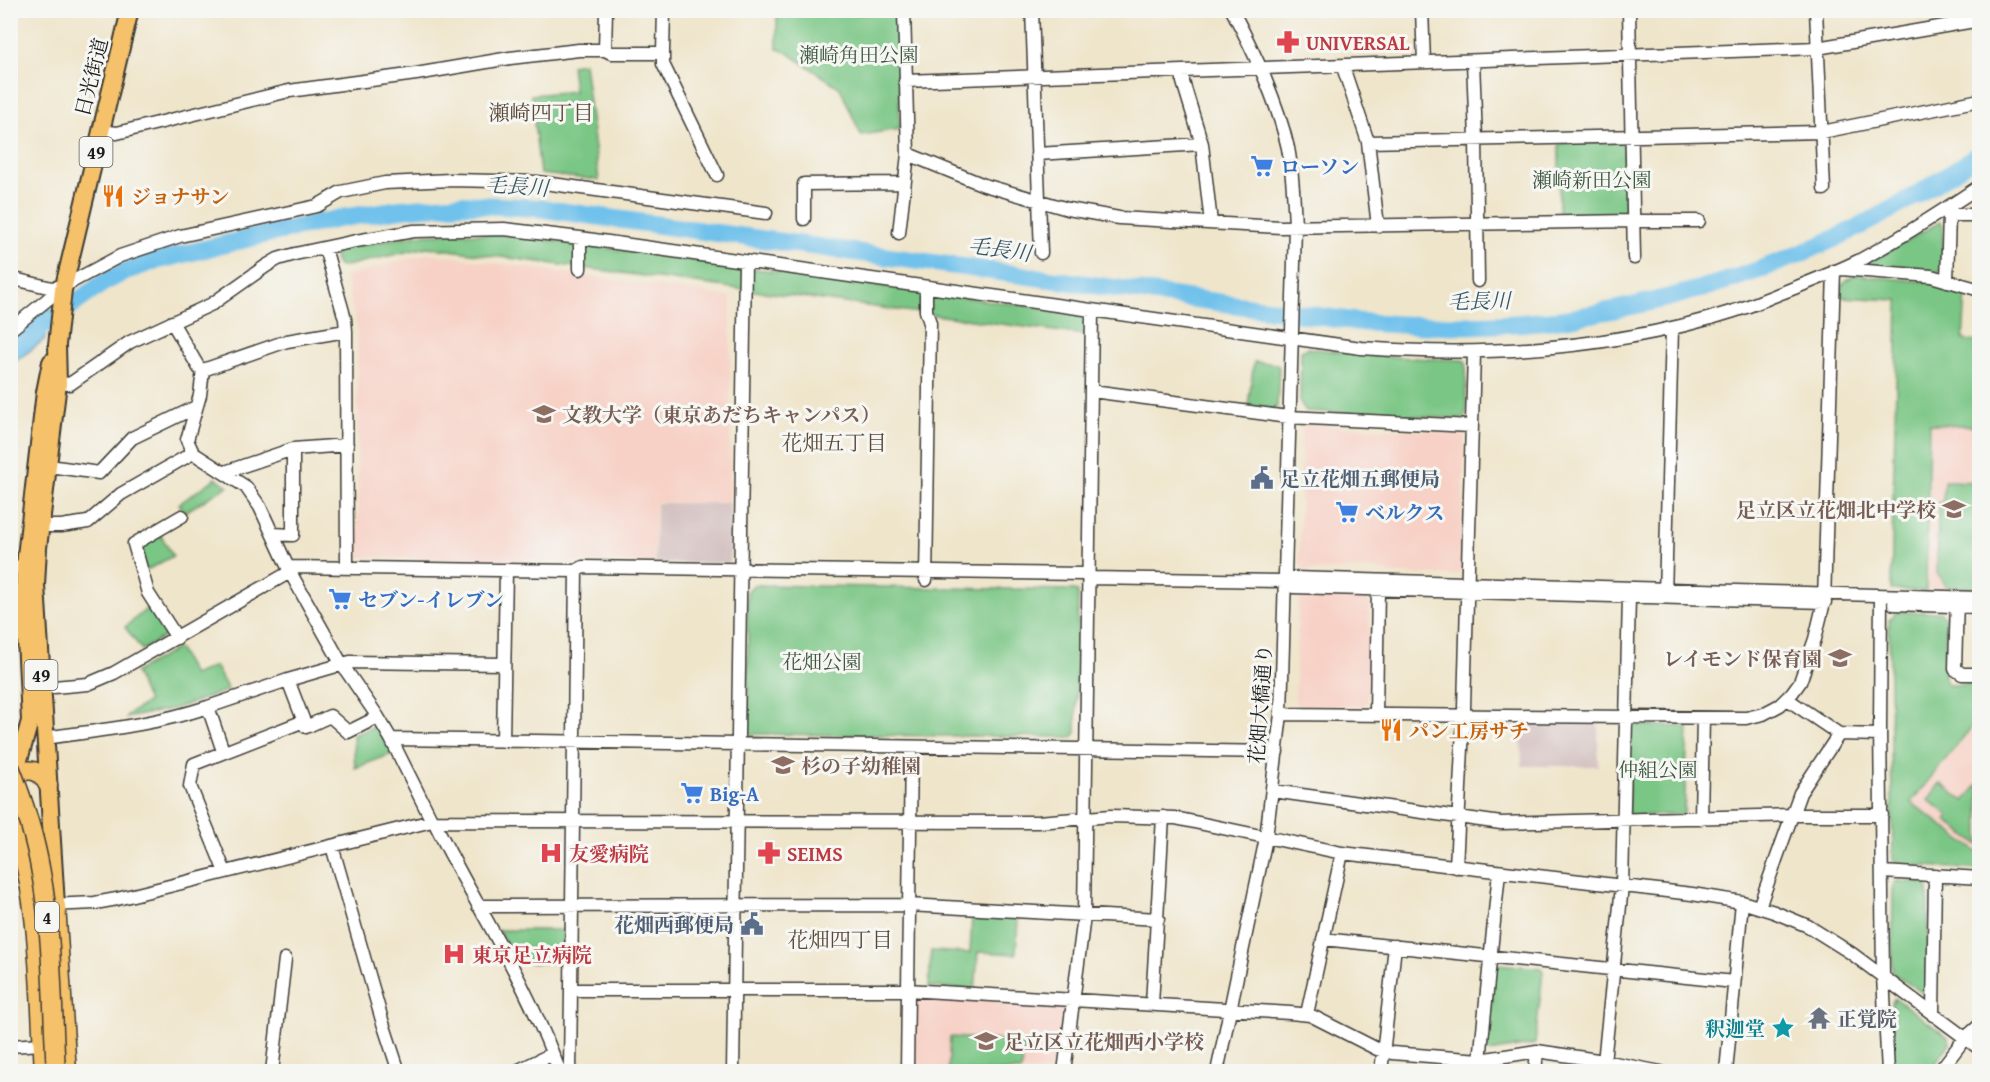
<svg xmlns="http://www.w3.org/2000/svg" width="1990" height="1082" font-family="'Gentium Book Plus','Noto Serif JP',serif">
  <style>
    .built { fill: #f7d1c6 }
    .industrial { fill: #d2bfbf }
    .green { fill: #7ac685; stroke: #4b7150; stroke-width: 1.5 }
    .water { fill: #6fc1eb; stroke: #466e84; stroke-width: 1.5 }
    .lines { fill: none; stroke-linecap: round; stroke-linejoin: round }
    .river { stroke: #6fc1eb; stroke-width: 18 }
    .minor-casing { stroke: #3c3a36; stroke-width: 15 }
    .major-casing { stroke: #3c3a36; stroke-width: 20 }
    .highway-casing { stroke: #3c3a36; stroke-width: 21 }
    .minor { stroke: #fff; stroke-width: 12 }
    .major { stroke: #f5c16b; stroke-width: 16 }
    .highway { stroke: #f5c16b; stroke-width: 18 }
    .highway-bridge-casing { stroke: #3c3a36; stroke-width: 21; stroke-linecap: butt }
    .highway-bridge { stroke: #f5c16b; stroke-width: 18 }
    .labels { text-anchor: middle; dominant-baseline: central; stroke-width: 6; stroke-linejoin: round; paint-order: stroke }
    .shield { fill: #f6f6f2; stroke: #5d5d5c; stroke-width: 1.5 }
    .shield-label { font-size: 18px; font-weight: bold; fill: #1c1c1c }
    .health-label { font-size: 20px; font-weight: bold; fill: #be3a42; stroke: #f6f6f2; text-anchor: start }
    .park-label { font-size: 20px; fill: #3d5841; stroke: #f6f6f2 }
    .street-label { font-size: 20px; fill: #1c1c1c; stroke: #f6f6f2 }
    .shop-label { font-size: 20px; font-weight: bold; fill: #366cbe; stroke: #f6f6f2; text-anchor: start }
    .food-label { font-size: 20px; font-weight: bold; fill: #c56008; stroke: #f6f6f2; text-anchor: start }
    .education-label { font-size: 20px; font-weight: bold; fill: #785e54; stroke: #f6f6f2; text-anchor: start }
    .service-label { font-size: 20px; font-weight: bold; fill: #4e5e75; stroke: #f6f6f2; text-anchor: start }
    .worship-label { font-size: 20px; font-weight: bold; fill: #5b616d; stroke: #f6f6f2; text-anchor: start }
    .culture-label { font-size: 20px; font-weight: bold; fill: #0d838f; stroke: #f6f6f2; text-anchor: end }
    .neighbourhood-label { font-size: 21px; fill: #5a4837; stroke: #f6f6f2 }
    .water-label { font-size: 21px; font-style: italic; fill: #395664; stroke: #f6f6f2 }
  </style>
  <rect width="100%" height="100%" fill="#f6f6f2"/>
  <filter id="ink" filterUnits="userSpaceOnUse"><feTurbulence type="fractalNoise" baseFrequency=".0167" numOctaves="2"/><feDisplacementMap in="SourceGraphic" scale="12" xChannelSelector="R" yChannelSelector="G"/><feConvolveMatrix kernelMatrix="1 2 1 2 8 2 1 2 1" color-interpolation-filters="sRGB"/></filter>
  <filter id="wash" filterUnits="userSpaceOnUse"><feTurbulence type="fractalNoise" baseFrequency=".008" numOctaves="4" result="noise"/><feDisplacementMap in="SourceGraphic" scale="24" xChannelSelector="R" yChannelSelector="G"/><feGaussianBlur stdDeviation="1.35" result="paint"/><feColorMatrix in="noise" values="0 0 0 0 0 0 0 0 0 0 0 0 0 0 0 0 0 1.4 0 .05"/><feComposite in="paint" operator="in"/></filter>
  <g filter="url(#wash)">
    <rect width="100%" height="100%" fill="#efe5cb"/>
    <path class="built" d="M428,253L731,297L730,502H655L654,563L358,557L357,327L345,277Z
      M1305,424L1462,433L1465,436L1461,571L1457,575L1395,574L1376,569L1304,571L1299,563L1302,429Z
      M1931,424L1979,427V593L1928,590Z
      M1303,596L1366,599L1370,602L1368,702L1364,706H1298L1295,702L1298,602Z
      M1979,721V851L1913,802Z
      M916,996L1058,1005L1064,1010L1056,1071L911,1072L912,999Z"/>
    <path class="industrial" d="M656,503H730V562L727,563H655Z
      M1521,722L1598,723V766H1522Z"/>
    <path class="green" d="M891,13L897,19L900,129L861,135L840,88L786,52L777,49V16Z
      M584,63L599,180L540,174L531,95L574,91L571,65Z
      M1619,142L1624,146L1626,212L1622,216L1563,217L1559,214V146L1562,143Z
      M1940,222L1943,225L1942,269L1938,272L1867,266L1866,264Z
      M456,233L510,235L1086,314C1090,319 1089,330 1084,335L427,247L341,267L336,264L334,252L337,249L417,235Z
      M1855,275L1930,282L1966,293L1963,340L1979,342V426L1929,424L1926,591L1891,590L1898,300L1841,297C1841,284 1843,281 1855,275Z
      M1308,348C1360,355 1411,359 1464,360L1466,362V416L1463,419L1306,411L1300,402L1301,351Z
      M1254,362L1276,364L1279,367L1277,407L1274,409L1248,406Z
      M216,478L228,486L185,512L179,504Z
      M1944,481L1979,482V588L1946,587L1937,573L1938,502L1943,503Z
      M160,534L173,556L145,571L141,545Z
      M754,585L1075,590L1078,593L1076,733L1072,737L749,734L747,591Z
      M150,606L167,635L142,650L125,627Z
      M1897,612H1941L1946,619L1945,681L1948,685L1979,684V718L1911,802L1979,853V870L1897,864L1893,860L1889,620Z
      M178,648L193,675L215,666L228,690L177,708L126,718L127,715L148,702L135,672Z
      M1630,725L1688,727L1684,814L1631,816L1628,811Z
      M376,726L385,740L392,754L355,768L353,735Z
      M1940,783L1964,801L1979,783V845L1946,820L1949,815L1928,800Z
      M1896,881L1925,883L1928,886V992L1924,994L1894,974L1892,970L1893,885Z
      M972,916L1018,918L1016,954L978,952L975,990L929,987L931,951L970,953Z
      M498,930H564V963H517Z
      M1499,964L1541,968L1543,972L1535,1044L1490,1052L1487,1049L1495,966Z
      M1895,998L1949,1038L1950,1043L1930,1071H1894L1892,1002Z
      M950,1037L1025,1042L1021,1071H948Z"/>
    <path class="water" d="M50,303L45,339L11,365V333Z"/>
    <g class="lines">
      <path class="river" d="M10,350L103,283L126,271L155,261L267,234L342,218L401,209L462,204L537,208L1360,322C1424,327 1491,327 1555,320C1581,317 1606,311 1632,306C1758,279 1875,229 1980,153"/>
    </g>
  </g>
  <g filter="url(#ink)">
    <g class="lines">
      <g class="minor-casing">
        <path id="minor" d="M606,10L605,50L611,53H663L664,10
          M1032,10L1041,253
          M1422,10L1424,62
          M1629,10L1634,258
          M1816,10L1824,189
          M663,53V64L717,175
          M1473,61L1476,139L1478,281
          M1343,67L1368,142L1378,226
          M1183,72V82L1202,144L1211,223
          M905,81L1817,48L1980,20
          M101,131L117,133L289,91L416,74L510,58L579,50H605
          M1368,142L1822,132L1980,100
          M908,154L984,185L1068,209L1119,218L1281,227L1633,221H1699
          M1037,154L1202,144
          M1947,210L1949,215H1980
          M804,219V184L903,183
          M899,233L908,154L904,10
          M325,248L345,319L346,331L347,568
          M580,269V238
          M1841,269L1931,276L1980,290
          M10,278L52,288L64,286
          M1947,281L1949,215
          M172,322L199,368L203,370L200,395L187,440L193,453L246,487L260,507L290,572L341,663L378,717L391,739L432,821
          M10,330L64,286L120,256L180,236L317,206L341,192L385,183L451,180L537,182L766,213
          M203,370L287,341L346,331
          M58,383L70,384L130,342L212,304L266,266L278,259L295,254L356,241L414,231L504,229L580,238L1361,348C1486,357 1613,350 1734,311C1751,306 1768,298 1784,292C1810,282 1836,272 1860,260C1901,238 1941,212 1980,186
          M1092,391L1288,417L1471,426
          M49,466L99,473L132,438L196,407
          M225,472L293,449L347,445
          M41,526H61L88,522L121,494L193,453
          M273,534L293,535V449
          M288,567L576,571L583,567L1084,574L1089,578L1285,581L1293,578L1980,598
          M10,569L25,565H33
          M926,580L930,323L926,311V288
          M1285,581L1293,587L1825,602
          M1881,596L1880,726L1883,976L1888,1072
          M1665,597L1672,328
          M1957,599L1955,669L1962,674H1980
          M1894,604L1980,607
          M177,638L148,593L134,544L182,516
          M288,680L306,727L330,716L348,732L378,717
          M42,688L88,684L114,673L290,572
          M1787,699L1839,734
          M1281,714L1746,718L1763,714L1780,705L1792,693L1800,682L1815,639L1824,602L1834,271
          M1376,715L1378,589
          M45,738C102,730 153,725 208,707
          M391,739L1277,752
          M503,741L506,570
          M223,751L208,707L288,680L350,662L504,664
          M1273,791L1501,823L1793,815H1882
          M1701,818L1703,718
          M434,821C453,862 476,900 497,939C521,981 542,1026 560,1072
          M332,846L382,1020L399,1072
          M1456,867L1464,708L1474,353
          M225,872L190,786L194,764L304,721
          M1883,872L1980,878
          M50,905L95,903L117,899L432,821L1038,822L1111,816L1175,818L1342,853L1692,894L1742,902L1774,912L1808,926L1851,953L1980,1049
          M478,906L909,905L1158,919
          M1759,907L1800,793L1839,734L1880,735
          M1323,939L1734,982
          M571,990H907L1290,1013L1310,1015L1377,1049L1392,1053L1480,1060L1537,1051L1604,1061L1661,1072
          M1152,1004L1163,817
          M1307,1014L1342,853
          M1933,1015L1935,875
          M10,1046L42,1044
          M1480,1060L1499,872
          M272,1072L285,959
          M515,1072L552,1054
          M570,1072L576,571
          M733,1072L745,262
          M907,1072L911,747
          M1064,1072L1084,916L1092,311
          M1217,1072L1266,838L1281,714L1295,227C1294,200 1293,174 1288,148C1277,100 1255,54 1232,10
          M1381,1072L1395,946
          M1535,1072L1537,1051
          M1603,1072L1622,886L1629,597
          M1726,1072L1742,902
          M1939,1072L1965,1038L1980,1025"/>
      </g>
      <g class="major-casing">
        <path id="major" d="M15,774L30,721L24,596L25,565L45,392L51,362
          M56,905L36,585L38,548L58,383L57,345L63,290L130,10"/>
      </g>
      <g class="highway-casing">
        <path id="highway" d="M13,790L15,774C30,767 41,770 48,785
          M10,810C40,893 39,984 44,1072
          M56,905L67,1072"/>
      </g>
      <use href="#minor" class="minor"/>
      <use href="#major" class="major"/>
      <use href="#highway" class="highway"/>
      <g class="highway-bridge-casing">
        <path id="highway-bridge" d="M10,767C24,802 35,837 41,873C53,938 52,1006 56,1072"/>
      </g>
      <use href="#highway-bridge" class="highway-bridge"/>
    </g>
  </g>
  <defs>
    <g id="pharmacy-bare" transform="scale(1.8)"><path d="M-2-6h4v4h4v4h-4v4h-4v-4h-4v-4h4Z" fill="#e0444e" stroke="#f6f6f2" stroke-width="2.5" paint-order="stroke"/></g>
    <g id="supermarket-bare" transform="scale(1.8)"><path d="M-6-5.5h2.5l.6 2H6L4.5 2H-2.5L-4.4-4H-6ZM-1.5 3.2a1.3 1.3 0 1 0 .1 0ZM3 3.2a1.3 1.3 0 1 0 .1 0Z" fill="#3f7fe0" stroke="#f6f6f2" stroke-width="2.5" paint-order="stroke"/></g>
    <g id="restaurant-bare" transform="scale(1.8)"><path d="M-5-6h1v4h1v-4h1v4h1v-4h1v5L-1.5 .5V6h-2V.5L-5-1ZM5-6V6H3V1.5H1.5Q1.5-4 5-6Z" fill="#e8710a" stroke="#f6f6f2" stroke-width="2.5" paint-order="stroke"/></g>
    <g id="university-bare" transform="scale(1.8)"><path d="M0-5L7-2L0 1L-7-2ZM-4 1L0 2.5L4 1V4Q0 6-4 4Z" fill="#8d6e63" stroke="#f6f6f2" stroke-width="2.5" paint-order="stroke"/></g>
    <g id="civic-bare" transform="scale(1.8)"><path d="M-.6-6.5H3V-4.5H.6V-3L4-1V1h2V6H-6V1h2V-1L-.6-3ZM-1.2 2.5V6h2.4V2.5Z" fill="#5c6f8a" stroke="#f6f6f2" stroke-width="2.5" paint-order="stroke"/></g>
    <g id="school-bare" transform="scale(1.8)"><path d="M0-5L7-2L0 1L-7-2ZM-4 1L0 2.5L4 1V4Q0 6-4 4Z" fill="#8d6e63" stroke="#f6f6f2" stroke-width="2.5" paint-order="stroke"/></g>
    <g id="hospital-bare" transform="scale(1.8)"><path d="M-5-5h3v3.5h4V-5h3V5h-3V1.5h-4V5h-3Z" fill="#e0444e" stroke="#f6f6f2" stroke-width="2.5" paint-order="stroke"/></g>
    <g id="temple-bare" transform="scale(1.8)"><path d="M0-6L5-2H3V0L6.5 2.5H4V6H1.5V3h-3V6H-4V2.5H-6.5L-3 0V-2H-5Z" fill="#6b7280" stroke="#f6f6f2" stroke-width="2.5" paint-order="stroke"/></g>
    <g id="sight-bare" transform="scale(1.8)"><path d="M0-6L1.8-2.2L6-1.7L2.9 1.2L3.7 5.4L0 3.3L-3.7 5.4L-2.9 1.2L-6-1.7L-1.8-2.2Z" fill="#0f9aa8" stroke="#f6f6f2" stroke-width="2.5" paint-order="stroke"/></g>
  </defs>
  <g fill-rule="evenodd">
    <use href="#pharmacy-bare" x="1288" y="42"/>
    <use href="#supermarket-bare" x="1262" y="166"/>
    <use href="#restaurant-bare" x="113" y="196"/>
    <use href="#university-bare" x="544" y="414"/>
    <use href="#civic-bare" x="1262" y="478"/>
    <use href="#school-bare" x="1954" y="509"/>
    <use href="#supermarket-bare" x="1347" y="512"/>
    <use href="#supermarket-bare" x="340" y="599"/>
    <use href="#school-bare" x="1840" y="658"/>
    <use href="#restaurant-bare" x="1391" y="730"/>
    <use href="#school-bare" x="783" y="765"/>
    <use href="#supermarket-bare" x="692" y="793"/>
    <use href="#hospital-bare" x="551" y="853"/>
    <use href="#pharmacy-bare" x="769" y="853"/>
    <use href="#civic-bare" x="752" y="924"/>
    <use href="#hospital-bare" x="454" y="954"/>
    <use href="#temple-bare" x="1819" y="1018"/>
    <use href="#sight-bare" x="1783" y="1028"/>
    <use href="#school-bare" x="986" y="1041"/>
  </g>
  <g class="labels">
    <g class="shield">
      <rect x="79.5" y="137" width="33" height="30" rx="4.5"/>
      <rect x="24.5" y="660" width="33" height="30" rx="4.5"/>
      <rect x="35" y="902" width="24" height="30" rx="4.5"/>
    </g>
    <g class="shield-label">
      <text x="96" y="152">49</text>
      <text x="41" y="675">49</text>
      <text x="47" y="917">4</text>
    </g>
    <g class="health-label">
      <text x="1306" y="42">UNIVERSAL</text>
      <text x="569" y="853">友愛病院</text>
      <text x="787" y="853">SEIMS</text>
      <text x="472" y="954">東京足立病院</text>
    </g>
    <g class="park-label">
      <text x="859" y="54">瀬崎角田公園</text>
      <text x="1592" y="179">瀬崎新田公園</text>
      <text x="822" y="661">花畑公園</text>
      <text x="1658" y="769">仲組公園</text>
    </g>
    <g class="street-label">
      <text transform="translate(91 77) rotate(-76)">日光街道</text>
      <text transform="translate(1260 704) rotate(-86)">花畑大橋通り</text>
    </g>
    <g class="shop-label">
      <text x="1280" y="166">ローソン</text>
      <text x="1365" y="512">ベルクス</text>
      <text x="358" y="599">セブン-イレブン</text>
      <text x="710" y="793">Big-A</text>
    </g>
    <g class="food-label">
      <text x="131" y="196">ジョナサン</text>
      <text x="1409" y="730">パン工房サチ</text>
    </g>
    <g class="education-label">
      <text x="562" y="414">文教大学（東京あだちキャンパス）</text>
      <text x="1936" y="509" text-anchor="end">足立区立花畑北中学校</text>
      <text x="1822" y="658" text-anchor="end">レイモンド保育園</text>
      <text x="801" y="765">杉の子幼稚園</text>
      <text x="1004" y="1041">足立区立花畑西小学校</text>
    </g>
    <g class="service-label">
      <text x="1280" y="478">足立花畑五郵便局</text>
      <text x="734" y="924" text-anchor="end">花畑西郵便局</text>
    </g>
    <g class="worship-label">
      <text x="1837" y="1018">正覚院</text>
    </g>
    <g class="culture-label">
      <text x="1765" y="1028">釈迦堂</text>
    </g>
    <g class="neighbourhood-label">
      <text x="541" y="112">瀬崎四丁目</text>
      <text x="834" y="442">花畑五丁目</text>
      <text x="840" y="939">花畑四丁目</text>
    </g>
    <g class="water-label">
      <text transform="translate(517 186) rotate(4)">毛長川</text>
      <text transform="translate(1000 249) rotate(8)">毛長川</text>
      <text transform="translate(1479 301) rotate(-1)">毛長川</text>
    </g>
  </g>
  <rect width="1990" height="1082" fill="none" stroke="#f6f6f2" stroke-width="36"/>
</svg>
